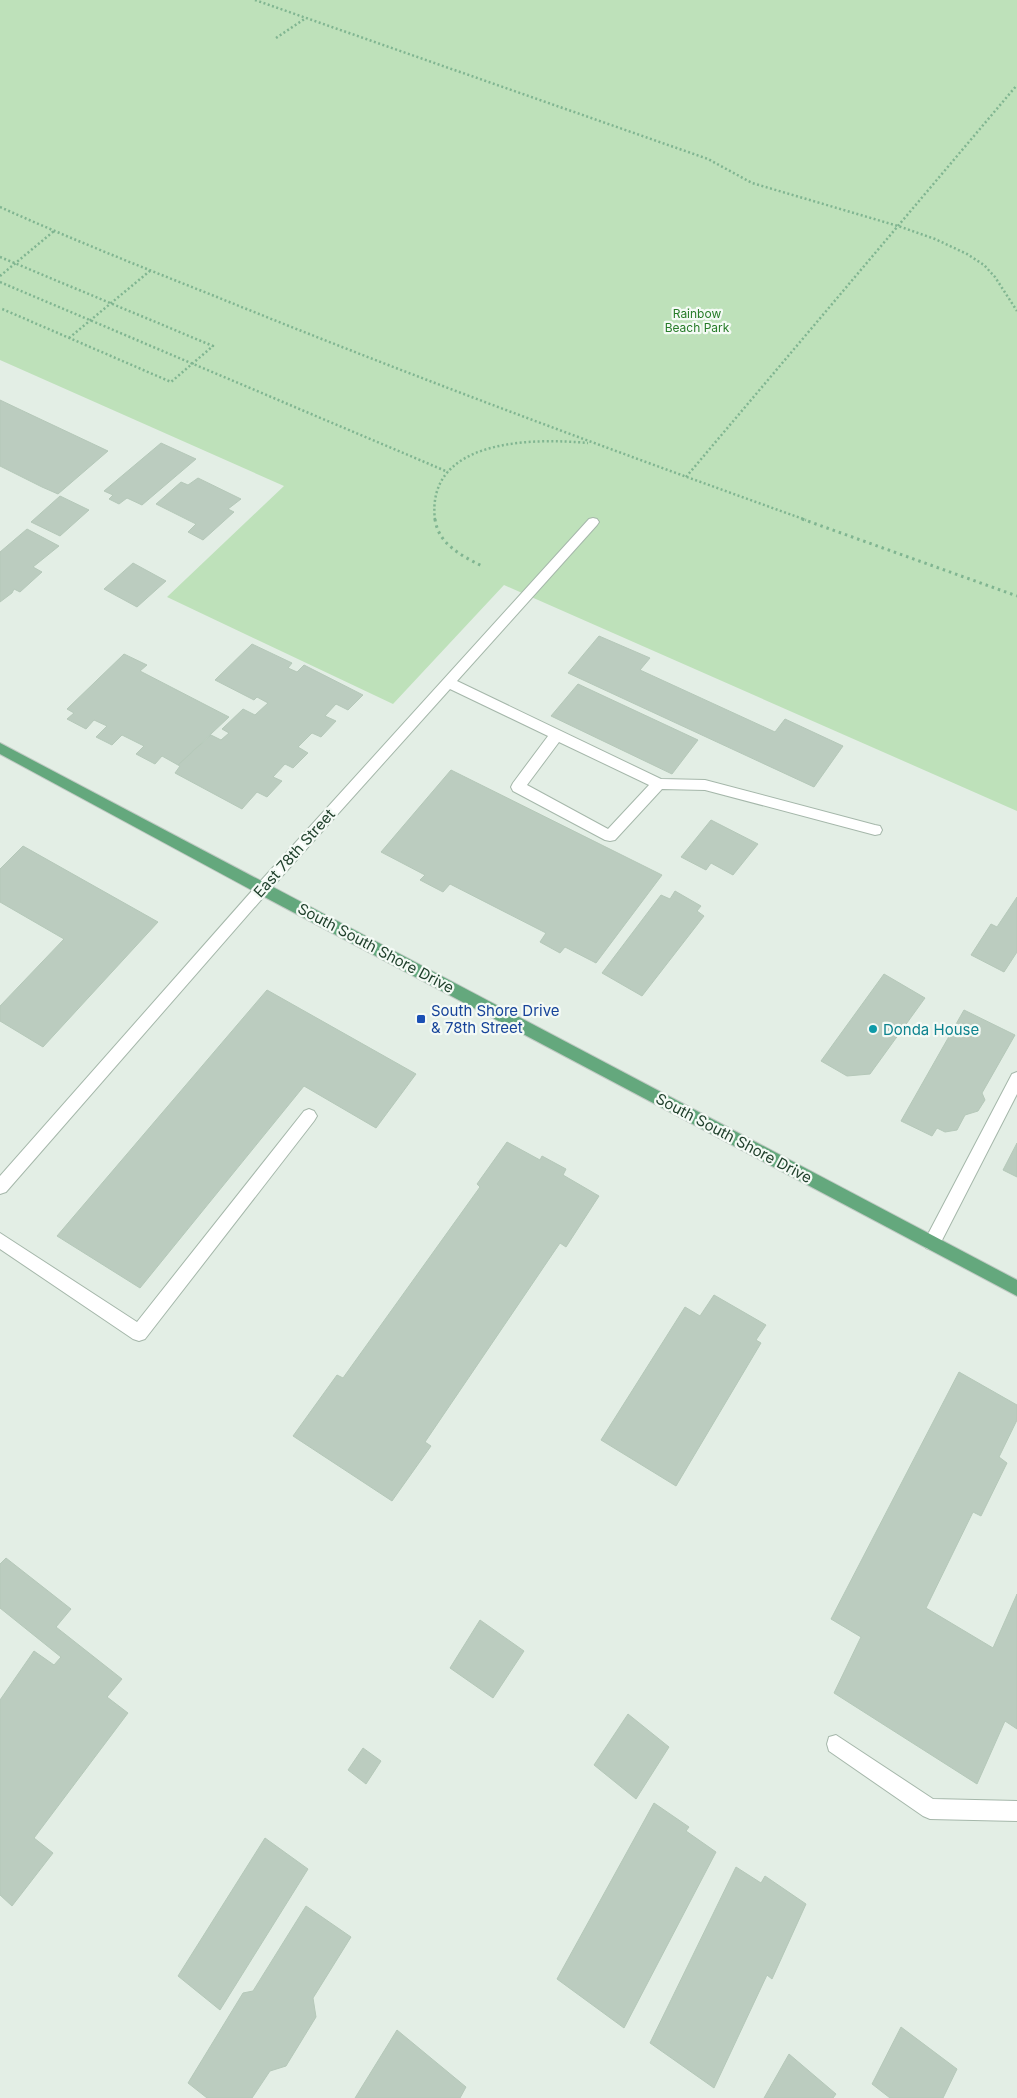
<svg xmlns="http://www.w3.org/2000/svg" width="1017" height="2098" font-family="Inter,sans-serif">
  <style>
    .green { fill: #bee1ba }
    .building { fill: #bbccbf; stroke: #b5c8b9 }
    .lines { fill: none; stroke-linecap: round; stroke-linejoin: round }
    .minor-casing { stroke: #a5b7aa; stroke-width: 2 }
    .major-casing { stroke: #c1cac4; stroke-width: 2 }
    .path-far1 { stroke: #80b591; stroke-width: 2.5; stroke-dasharray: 2 2.5; stroke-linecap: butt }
    .path { stroke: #80b591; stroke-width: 3; stroke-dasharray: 2.5 4; stroke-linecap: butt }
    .minor { fill: #fff; fill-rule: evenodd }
    .major { fill: #64a87d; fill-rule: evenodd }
    .transit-dot { fill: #1a4fb4; stroke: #f4faf5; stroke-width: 2 }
    .culture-dot { fill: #0f9aa8; stroke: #f4faf5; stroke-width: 2 }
    .labels { text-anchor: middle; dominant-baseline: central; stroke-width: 4.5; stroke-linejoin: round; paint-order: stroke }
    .far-park-label { font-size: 12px; fill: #277c29; stroke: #f4faf5 }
    .street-label { font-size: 15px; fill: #21412d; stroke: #f4faf5 }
    .transit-label { font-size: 15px; fill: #164399; stroke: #f4faf5; text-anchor: start }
    .culture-label { font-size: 15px; fill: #0d838f; stroke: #f4faf5; text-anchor: start }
  </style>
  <rect width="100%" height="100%" fill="#e3eee5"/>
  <path class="green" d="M0,0H1017V811L504,585L393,704L167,597L284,486L0,360Z"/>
  <path class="building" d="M0,400L21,410L108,451L58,494L42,487L0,466Z
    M161,443L196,459L142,505L127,498L119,504L109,499L113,495L104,491Z
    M198,478L241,499L228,509L234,512L203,540L188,532L196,524L156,504L181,482L188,485Z
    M60,496L89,510L60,536L31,522Z
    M27,529L59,546L33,567L42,572L20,592L14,589L12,593L0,602V552Z
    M133,563L166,581L137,607L104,589Z
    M599,636L650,658L640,670L775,732L785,719L843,746L814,787L568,673Z
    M252,644L292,663L288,668L297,672L304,665L363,695L348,710L336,704L325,716L336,721L321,737L312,733L298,747L308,753L293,768L285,764L273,777L282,781L267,797L257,792L242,809L175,773L180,766L178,765L211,735L221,740L229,733L222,729L243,709L255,715L268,703L257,697L254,700L215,680Z
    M124,654L147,665L140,671L229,717L178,765L162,756L155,764L136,754L144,746L122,735L112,745L96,737L107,726L94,720L86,729L67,719L74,713L67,709Z
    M578,684L698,740L672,774L551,716Z
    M451,770L662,875L596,963L565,947L560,953L540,942L546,933L450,884L443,892L420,880L425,875L381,852Z
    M711,820L758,844L733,875L711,863L706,870L681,857Z
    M23,846L158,922L43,1047L0,1021V1006L64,939L0,902V869Z
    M675,891L701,906L697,911L704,916L642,996L602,973L661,895L670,899Z
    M1017,897V952L1004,972L971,955L991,924L997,927Z
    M884,974L925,998L870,1074L847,1076L821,1061Z
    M267,990L416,1074L376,1128L304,1086L140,1288L57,1236Z
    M964,1010L1015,1035L982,1093L985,1100L978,1111L965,1115L957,1130L945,1132L937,1128L932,1136L901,1121Z
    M507,1142L540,1160L542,1156L566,1169L563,1175L599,1196L566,1247L560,1243L425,1442L431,1446L392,1501L293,1436L337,1375L343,1378L480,1187L477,1184Z
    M1017,1143V1177L1003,1170Z
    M714,1295L766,1325L756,1340L761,1343L676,1486L601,1440L685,1307L700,1316Z
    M959,1372L1017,1405V1420L999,1457L1007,1463L981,1516L973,1512L926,1608L993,1648L1017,1594V1729L1005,1721L977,1784L834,1693L861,1637L831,1619Z
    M6,1558L71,1609L56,1627L122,1679L107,1697L128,1713L34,1838L53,1853L12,1906L0,1895V1700L34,1651L54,1665L61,1657L0,1608V1564Z
    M480,1620L524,1651L493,1698L450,1668Z
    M628,1714L669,1747L636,1799L594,1765Z
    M363,1748L381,1761L366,1784L348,1770Z
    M654,1803L689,1827L686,1831L716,1852L624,2028L557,1979Z
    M265,1838L308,1869L220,2010L178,1976Z
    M736,1867L761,1883L765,1876L806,1904L772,1979L767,1975L714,2088L650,2043Z
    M306,1906L351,1937L313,1998L316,2017L286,2066L270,2071L252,2098H207L188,2083L243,1993L253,1991Z
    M901,2027L957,2069L943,2098H890L872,2084Z
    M397,2030L466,2087L460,2098H355Z
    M789,2054L836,2094L833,2098H764Z"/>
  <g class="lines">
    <g class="minor-casing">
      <path id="minor" d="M593,518L597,519L599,522L597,525L457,681L661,779L705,780L875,825L880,826L882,830L880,834L875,835L705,790L662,789L615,840L610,841L605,840L513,791L511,787L513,783L548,736L450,689L267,893L6,1192L0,1194V1176L257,885L589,519ZM559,742L649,785L608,829L527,785Z
        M1017,1072V1094L938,1248L932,1250L926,1248L924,1243L926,1238L1012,1074Z
        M309,1109L314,1111L317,1116L314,1121L145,1339L139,1341L133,1339L0,1249V1233L137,1322L304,1111Z
        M836,1735L933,1799L1017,1801V1821L930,1819L923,1816L829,1751L827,1744L829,1737Z"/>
    </g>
    <g class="major-casing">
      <path id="major" d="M0,743L1017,1280V1296L257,893L0,754Z"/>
    </g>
    <path class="path-far1" d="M255,0L708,159L752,183L898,226L935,239L967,254L984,265L995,277L1017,311
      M276,38L306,18
      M0,207C71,239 144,268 217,297C411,376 608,449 806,520
      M0,257L213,346L171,382L0,308
      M0,276L54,231
      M0,282L448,472
      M69,338L151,270
      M686,477L1017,85
      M435,520C425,438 534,438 588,443"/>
    <path class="path" d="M435,519C438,544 462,556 482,566
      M802,519L1017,596"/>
    <use href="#minor" class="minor"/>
    <use href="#major" class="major"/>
  </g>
  <rect class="transit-dot" x="416" y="1014" width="10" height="10" rx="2.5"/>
  <circle class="culture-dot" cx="873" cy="1029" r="5"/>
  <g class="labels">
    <g class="far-park-label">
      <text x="697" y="313">Rainbow<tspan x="697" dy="14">Beach Park</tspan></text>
    </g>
    <g class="street-label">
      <text transform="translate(294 853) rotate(-48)">East 78th Street</text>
      <text transform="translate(376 948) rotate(28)">South South Shore Drive</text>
      <text transform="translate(734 1138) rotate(28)">South South Shore Drive</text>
    </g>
    <g class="transit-label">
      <text x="431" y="1010">South Shore Drive<tspan x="431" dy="17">&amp; 78th Street</tspan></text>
    </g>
    <g class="culture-label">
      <text x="883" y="1029">Donda House</text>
    </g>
  </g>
</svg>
